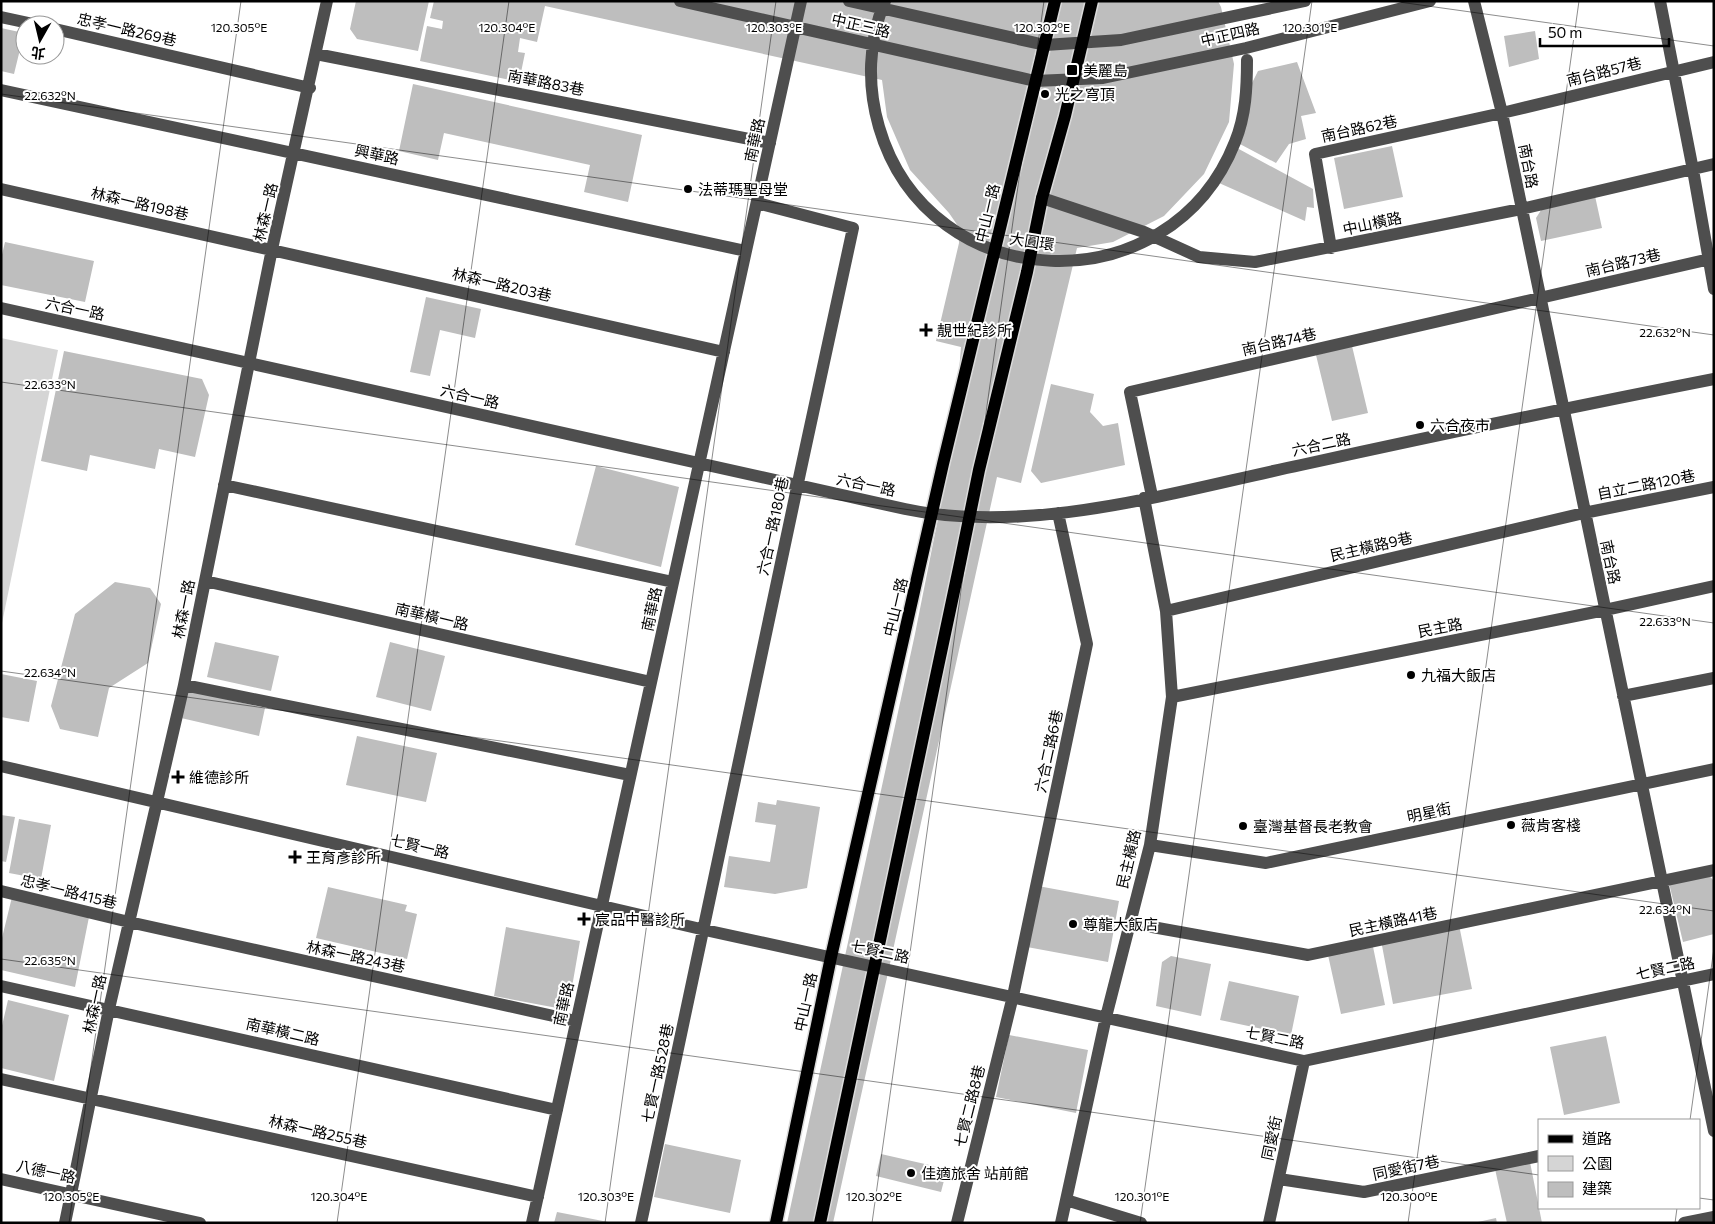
<svg xmlns="http://www.w3.org/2000/svg" width="1715" height="1224" font-family="Commissioner,'Noto Sans TC',sans-serif">
  <style>
    .green { fill: #d5d5d5 }
    .building { fill: #bebebe }
    .lines { fill: none; stroke-linecap: round; stroke-linejoin: round }
    .major-casing { stroke: #dbdbdb; stroke-width: 15 }
    .minor { stroke: #4e4e4e; stroke-width: 12 }
    .major { stroke: #000; stroke-width: 12 }
    .ticks { fill: none; stroke: #000; stroke-width: 1; stroke-opacity: 0.45 }
    .poi-dot { fill: #000; stroke: #fff; stroke-width: 2 }
    .labels { text-anchor: middle; dominant-baseline: central; stroke-width: 4; stroke-linejoin: round; paint-order: stroke }
    .street-label { font-size: 15px; fill: #000; stroke: #fff }
    .poi-label { font-size: 15px; fill: #000; stroke: #fff; text-anchor: start }
    .ticks-label { font-size: 12px; text-anchor: middle; fill: #000; stroke: #fff; stroke-width: 4; stroke-linejoin: round; paint-order: stroke }
  </style>
  <rect width="100%" height="100%" fill="#fff"/>
  <path class="green" d="M1,338L58,350L1,628Z"/>
  <path class="building" d="M356,1H429L418,51L357,39L350,29Z
    M434,1H1218L1221,7L1234,64L1229,122L1204,174L1164,216L1113,242L1077,248L1021,483L997,477L833,1223H787L915,634L953,443L961,347L936,341L959,243L958,226L949,213L910,170L887,117L882,80L545,6L537,42L520,38L518,52L525,53L519,82L420,61L427,26L442,29L443,21L430,18Z
    M1,28L24,33L14,74L1,71Z
    M1535,31L1539,59L1509,67L1504,36Z
    M1297,62L1316,113L1301,116L1306,139L1289,144L1276,163L1238,143L1252,83L1258,71Z
    M413,84L642,135L628,202L584,192L590,165L444,133L438,160L399,151Z
    M1392,146L1403,197L1344,209L1334,158Z
    M1237,148L1313,189L1314,208L1307,207L1305,221L1219,183Z
    M1595,196L1602,228L1541,241L1536,218L1543,207Z
    M5,242L94,261L85,302L1,285V259Z
    M426,297L481,309L475,338L440,330L430,376L410,372Z
    M1352,346L1368,413L1332,421L1316,355Z
    M64,351L202,379L209,395L195,457L159,449L155,469L90,455L87,471L41,461Z
    M1051,384L1094,394L1090,412L1103,426L1118,423L1125,465L1041,483L1031,471Z
    M596,466L679,487L661,567L575,545Z
    M115,582L150,588L161,604L148,663L109,688L98,737L60,729L51,706L75,614Z
    M215,642L279,656L271,691L207,677Z
    M390,642L445,656L431,711L376,697Z
    M1,674L37,681L29,722L1,717Z
    M187,690L265,708L259,736L181,718Z
    M357,736L437,753L426,802L346,785Z
    M777,800L820,807L807,888L775,894L724,887L729,856L770,862L776,825L755,822L758,802L776,805Z
    M1,815L15,817L6,862L1,861Z
    M19,819L51,825L41,879L9,873Z
    M1704,870L1714,881V934L1683,942L1668,879Z
    M1038,886L1119,901L1108,962L1027,947Z
    M328,887L407,905L405,911L417,914L407,959L316,938Z
    M12,897L89,917L75,987L1,970V942Z
    M1458,920L1472,989L1393,1004L1380,935Z
    M506,927L580,941L568,1010L494,996Z
    M1371,937L1385,1005L1341,1014L1326,946Z
    M1171,956L1211,964L1201,1016L1156,1006L1162,962Z
    M1229,981L1299,996L1291,1035L1220,1020Z
    M8,1000L69,1015L54,1081L1,1068V1030Z
    M1009,1035L1088,1050L1076,1113L996,1097Z
    M1606,1036L1620,1103L1564,1115L1550,1047Z
    M665,1144L741,1160L730,1213L654,1197Z
    M881,1154L947,1169L941,1192L876,1176Z
    M1530,1162L1542,1223H1507L1495,1169Z
    M557,1212L608,1222V1223H554Z
    M1496,1218L1497,1223H1478V1222Z"/>
  <g class="lines">
    <g class="major-casing">
      <path id="major" d="M776,1223L831,957L943,464L1055,1
        M820,1223L960,563L979,470L1027,272L1042,198L1065,116L1092,1"/>
    </g>
    <path class="minor" d="M680,1L1035,81L1103,78L1246,48L1430,1
      M849,1L1045,45L1121,40L1305,1
      M885,1C868,41 867,86 879,127C929,299 1170,307 1235,142C1246,115 1247,87 1247,60
      M1474,1L1502,113L1714,1131
      M1660,1L1693,170L1714,289
      M1,17L38,25
      M55,29L310,88
      M316,54L770,143
      M1,90L746,251
      M1,189L724,352
      M1042,198L1144,232L1199,257L1255,262L1521,209L1714,164
      M1331,248L1315,154L1502,113L1714,62
      M1,308L905,509C1032,536 1176,491 1301,465C1438,435 1576,406 1714,379
      M224,485L673,582
      M1152,496L1130,392L1714,258
      M205,581L651,682
      M1166,611L1584,513L1714,487
      M184,685L630,775
      M1623,696L1714,678
      M1172,697L1605,610L1714,586
      M1,766L705,930L1304,1061L1714,974
      M1150,845L1266,863L1714,769
      M1,891L129,922L576,1021
      M1130,923L1308,955L1714,870
      M1,986L557,1110
      M1,1079L538,1197
      M1,1179L200,1223
      M1279,1179L1364,1192L1539,1156
      M1066,1200L1141,1223
      M65,1223L109,1009L184,685L272,249L327,1
      M532,1223L801,1
      M641,1223C714,891 780,559 853,228L757,203
      M957,1223L1013,996L1087,644L1058,513
      M1061,1223L1106,1017L1150,845L1172,697L1166,611L1144,498
      M1269,1223L1304,1061
      M1684,1223L1714,1217"/>
    <use href="#major" class="major"/>
  </g>
  <path class="ticks" d="M1392,1L1714,46M1,94L1714,335M1,382L1714,623M1,671L1714,911M1,959L1539,1175M1690,1120L1714,948M1699,1198L1714,1200M69,1223L241,1M337,1223L509,1M605,1223L776,1M872,1223L1044,1M1140,1223L1312,1M1408,1223L1579,1M1675,1223L1677,1208"/>
  <g class="poi-dot">
    <rect x="1066" y="64" width="12" height="12" rx="2.5"/>
    <circle cx="1045" cy="94" r="5"/>
    <circle cx="688" cy="189" r="5"/>
    <path d="M923.5 322.5h5v5h5v5h-5v5h-5v-5h-5v-5h5z"/>
    <circle cx="1420" cy="425" r="5"/>
    <circle cx="1411" cy="675" r="5"/>
    <path d="M175.5 769.5h5v5h5v5h-5v5h-5v-5h-5v-5h5z"/>
    <circle cx="1511" cy="825" r="5"/>
    <circle cx="1243" cy="826" r="5"/>
    <path d="M292.5 849.5h5v5h5v5h-5v5h-5v-5h-5v-5h5z"/>
    <path d="M581.5 911.5h5v5h5v5h-5v5h-5v-5h-5v-5h5z"/>
    <circle cx="1073" cy="924" r="5"/>
    <circle cx="911" cy="1173" r="5"/>
  </g>
  <g class="labels">
    <g class="street-label">
      <text transform="translate(861 25) rotate(13)">中正三路</text>
      <text transform="translate(127 29) rotate(13)">忠孝一路269巷</text>
      <text transform="translate(1230 34) rotate(-13)">中正四路</text>
      <text transform="translate(1604 71) rotate(-14)">南台路57巷</text>
      <text transform="translate(546 82) rotate(11)">南華路83巷</text>
      <text transform="translate(1359 128) rotate(-12)">南台路62巷</text>
      <text transform="translate(754 140) rotate(-78)">南華路</text>
      <text transform="translate(377 154) rotate(12)">興華路</text>
      <text transform="translate(1529 166) rotate(79)">南台路</text>
      <text transform="translate(140 203) rotate(13)">林森一路198巷</text>
      <text transform="translate(265 212) rotate(-77)">林森一路</text>
      <text transform="translate(987 213) rotate(-77)">中山一路</text>
      <text transform="translate(1372 223) rotate(-12)">中山橫路</text>
      <text transform="translate(1032 241) rotate(9)">大圓環</text>
      <text transform="translate(1623 262) rotate(-13)">南台路73巷</text>
      <text transform="translate(502 284) rotate(13)">林森一路203巷</text>
      <text transform="translate(75 308) rotate(12)">六合一路</text>
      <text transform="translate(1279 341) rotate(-13)">南台路74巷</text>
      <text transform="translate(470 396) rotate(13)">六合一路</text>
      <text transform="translate(1321 444) rotate(-12)">六合二路</text>
      <text transform="translate(866 484) rotate(12)">六合一路</text>
      <text transform="translate(1646 484) rotate(-11)">自立二路120巷</text>
      <text transform="translate(772 526) rotate(-78)">六合一路180巷</text>
      <text transform="translate(1371 546) rotate(-13)">民主橫路9巷</text>
      <text transform="translate(1611 562) rotate(78)">南台路</text>
      <text transform="translate(895 607) rotate(-77)">中山一路</text>
      <text transform="translate(183 609) rotate(-79)">林森一路</text>
      <text transform="translate(651 609) rotate(-78)">南華路</text>
      <text transform="translate(432 616) rotate(13)">南華橫一路</text>
      <text transform="translate(1440 627) rotate(-11)">民主路</text>
      <text transform="translate(1048 751) rotate(-78)">六合二路6巷</text>
      <text transform="translate(1429 812) rotate(-12)">明星街</text>
      <text transform="translate(420 846) rotate(13)">七賢一路</text>
      <text transform="translate(1128 859) rotate(-77)">民主橫路</text>
      <text transform="translate(69 891) rotate(14)">忠孝一路415巷</text>
      <text transform="translate(1393 921) rotate(-12)">民主橫路41巷</text>
      <text transform="translate(880 951) rotate(12)">七賢二路</text>
      <text transform="translate(356 956) rotate(12)">林森一路243巷</text>
      <text transform="translate(1665 968) rotate(-12)">七賢二路</text>
      <text transform="translate(805 1002) rotate(-78)">中山一路</text>
      <text transform="translate(94 1004) rotate(-78)">林森一路</text>
      <text transform="translate(563 1004) rotate(-78)">南華路</text>
      <text transform="translate(283 1031) rotate(13)">南華橫二路</text>
      <text transform="translate(1275 1037) rotate(11)">七賢二路</text>
      <text transform="translate(657 1073) rotate(-78)">七賢一路528巷</text>
      <text transform="translate(969 1106) rotate(-76)">七賢二路8巷</text>
      <text transform="translate(318 1131) rotate(13)">林森一路255巷</text>
      <text transform="translate(1271 1138) rotate(-78)">同愛街</text>
      <text transform="translate(1406 1167) rotate(-12)">同愛街7巷</text>
      <text transform="translate(46 1171) rotate(12)">八德一路</text>
    </g>
    <g class="poi-label">
      <text x="1083" y="70">美麗島</text>
      <text x="1055" y="94">光之穹頂</text>
      <text x="698" y="189">法蒂瑪聖母堂</text>
      <text x="937" y="330">靚世紀診所</text>
      <text x="1430" y="425">六合夜市</text>
      <text x="1421" y="675">九福大飯店</text>
      <text x="189" y="777">維德診所</text>
      <text x="1521" y="825">薇肯客棧</text>
      <text x="1253" y="826">臺灣基督長老教會</text>
      <text x="306" y="857">王育彥診所</text>
      <text x="595" y="919">宸品中醫診所</text>
      <text x="1083" y="924">尊龍大飯店</text>
      <text x="921" y="1173">佳適旅舍 站前館</text>
    </g>
  </g>
  <g class="ticks-label">
    <text x="239" y="32">120.305°E</text>
    <text x="507" y="32">120.304°E</text>
    <text x="774" y="32">120.303°E</text>
    <text x="1042" y="32">120.302°E</text>
    <text x="1310" y="32">120.301°E</text>
    <text x="50" y="100">22.632°N</text>
    <text x="1665" y="337">22.632°N</text>
    <text x="50" y="389">22.633°N</text>
    <text x="1665" y="626">22.633°N</text>
    <text x="50" y="677">22.634°N</text>
    <text x="1665" y="914">22.634°N</text>
    <text x="50" y="965">22.635°N</text>
    <text x="71" y="1201">120.305°E</text>
    <text x="339" y="1201">120.304°E</text>
    <text x="606" y="1201">120.303°E</text>
    <text x="874" y="1201">120.302°E</text>
    <text x="1142" y="1201">120.301°E</text>
    <text x="1409" y="1201">120.300°E</text>
  </g>
  <rect width="1715" height="1224" fill="none" stroke="#000000" stroke-width="5"/>
  <rect x="1538" y="1119" width="162" height="90" fill="#ffffff" stroke="#999999"/>
  <rect x="1548" y="1135" width="25" height="8" fill="#000000" stroke="#999999"/>
  <text x="1582" y="1144" font-size="15" fill="#000000">道路</text>
  <rect x="1548" y="1156" width="25" height="15" fill="#d5d5d5" stroke="#999999"/>
  <text x="1582" y="1169" font-size="15" fill="#000000">公園</text>
  <rect x="1548" y="1182" width="25" height="15" fill="#bebebe" stroke="#999999"/>
  <text x="1582" y="1194" font-size="15" fill="#000000">建築</text>
  <g transform="translate(40 40) rotate(188)"><circle r="24" fill="#ffffff" stroke="#999999"/>
  <path d="M0-4L9 19L0 12L-9 19Z" fill="#000000"/>
  <text y="-8" font-size="14" font-weight="bold" text-anchor="middle" fill="#000000">北</text>
  </g>
  <path d="M1540 38v8h129v-8" fill="none" stroke="#000000" stroke-width="2.5"/>
  <text x="1548" y="38" font-size="15" fill="#000000" stroke="#ffffff" stroke-width="4" paint-order="stroke">50 m</text>
</svg>
